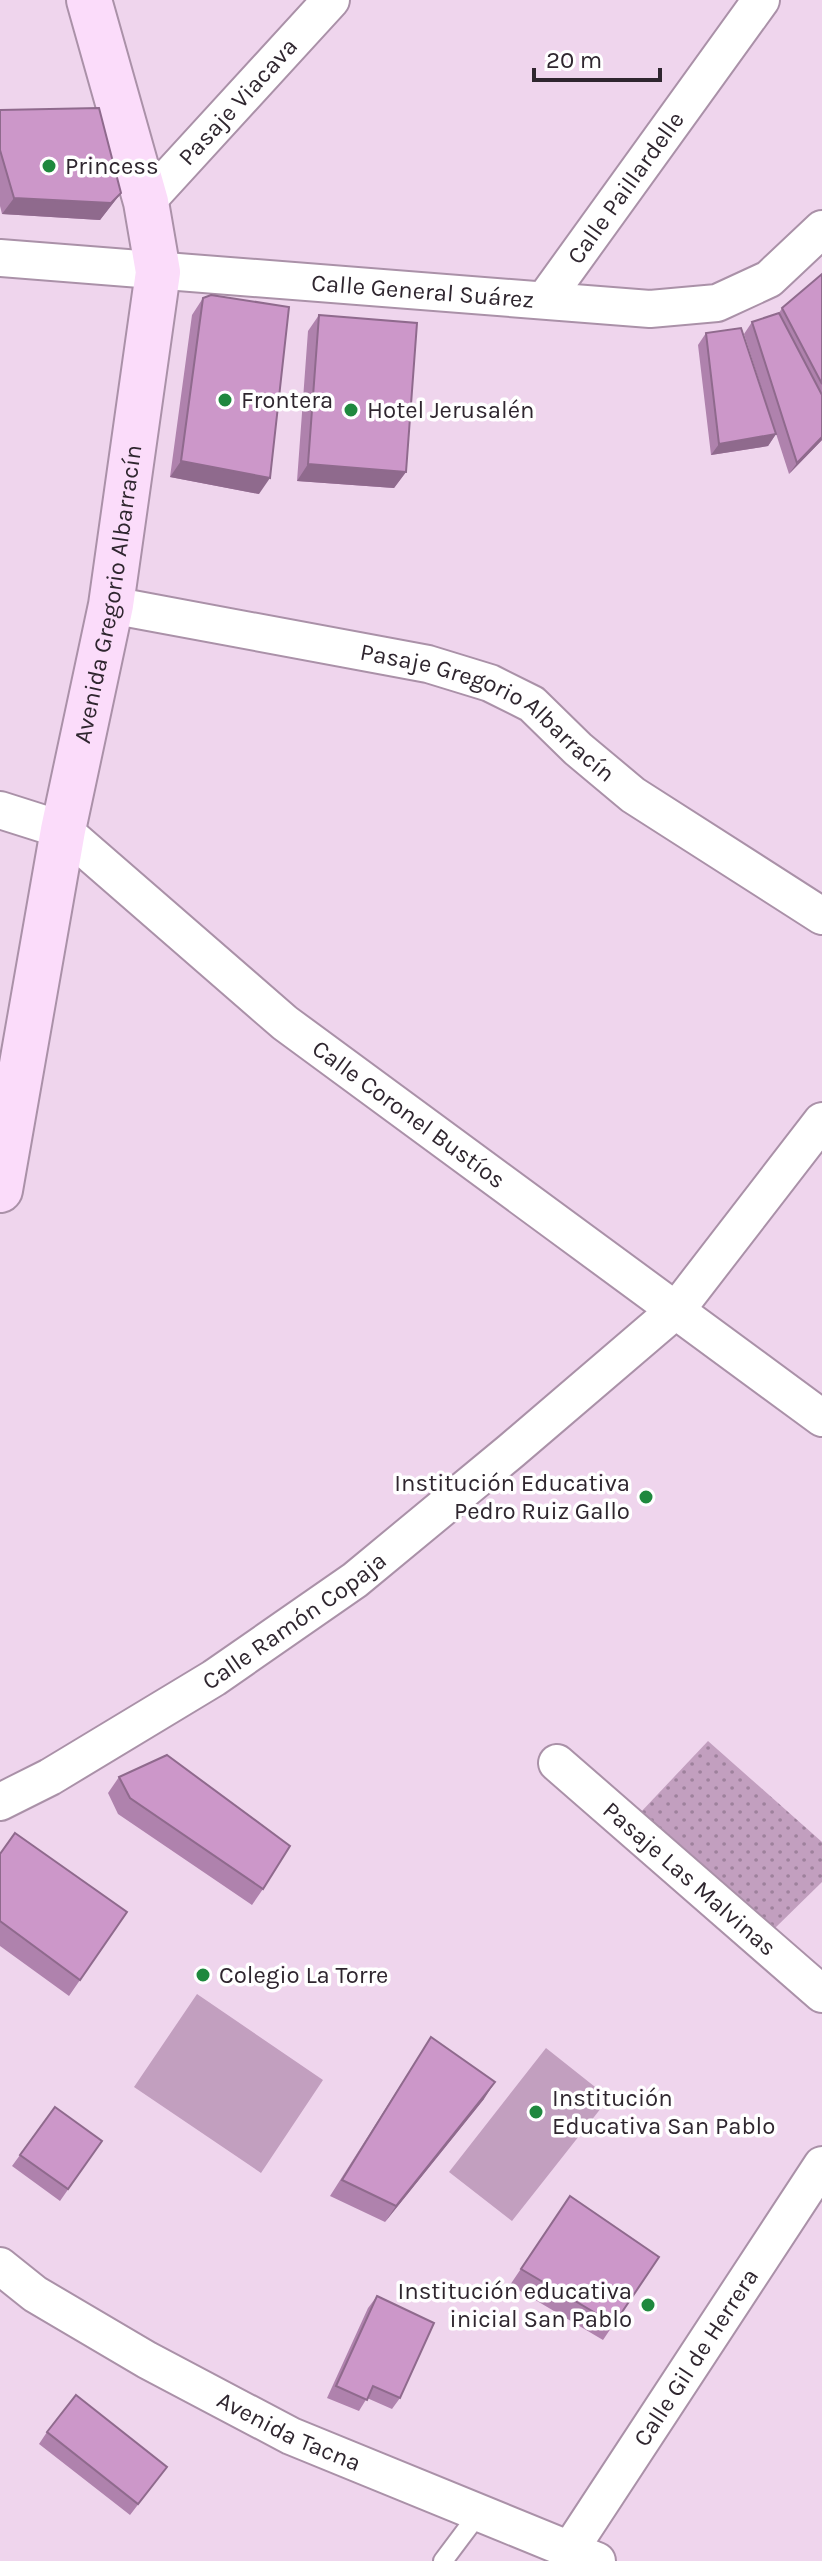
<svg xmlns="http://www.w3.org/2000/svg" width="822" height="2561" font-family="Karla,sans-serif">
  <style>
    .green { fill: url(#green-dots) }
    .pitch { fill: #c29fbf }
    .lines { fill: none; stroke-linecap: round; stroke-linejoin: round }
    .lane-casing { stroke: #aa91a8; stroke-width: 22 }
    .street-casing { stroke: #aa91a8; stroke-width: 40 }
    .secondary-casing { stroke: #aa91a8; stroke-width: 48 }
    .lane { stroke: #fff; stroke-width: 18 }
    .street { stroke: #fff; stroke-width: 36 }
    .secondary { stroke: #fbdcfa; stroke-width: 44 }
    .wall { fill: #af82ad }
    .shaded-wall { fill: #8f6a8d }
    .building { fill: #cc97c9; stroke: #8f6a8d; stroke-width: 2 }
    .poi-dot { fill: #1f883e; stroke: #fff; stroke-width: 3 }
    .labels { text-anchor: middle; dominant-baseline: central; stroke-width: 7; stroke-linejoin: round; paint-order: stroke }
    .street-label { font-size: 24px; fill: #2f262f; stroke: #fff }
    .poi-label { font-size: 24px; fill: #2f262f; stroke: #fff; text-anchor: start }
  </style>
  <defs>
    <pattern id="green-dots" width="8" height="8" patternUnits="userSpaceOnUse" patternTransform="scale(2)"><rect width="8" height="8" fill="#c29fbf"/><path d="M2 2h.1M6 6h.1" fill="none" stroke="#9e819c" stroke-width="1.8" stroke-linecap="round"/></pattern>
  </defs>
  <rect width="100%" height="100%" fill="#efd5ed"/>
  <path class="green" d="M708,1741L822,1842V1882L772,1931L640,1813Z"/>
  <path class="pitch" d="M197,1994L323,2080L261,2173L134,2087Z
    M546,2048L609,2098L512,2221L449,2172Z"/>
  <g class="lines">
    <g class="lane-casing">
      <path id="lane" d="M443,2561L479,2513"/>
    </g>
    <g class="street-casing">
      <g id="street">
        <path id="s1" d="M146,202L331,0"/>
        <path id="s2" d="M0,258L650,309L717,303L769,279L822,229"/>
        <path id="s3" d="M546,298L761,0"/>
        <path id="s4" d="M111,605L428,664L490,683L532,704L578,749L633,795L822,916"/>
        <path id="s5" d="M0,810L63,830L285,1023L822,1418"/>
        <path id="s6" d="M557,1763L822,1994"/>
        <path id="s7" d="M0,1802L50,1777L214,1678L355,1580L511,1451L677,1309L822,1121"/>
        <path id="s8" d="M0,2266L35,2294L147,2360L291,2436L597,2561"/>
        <path id="s9" d="M571,2548L822,2165"/>
      </g>
    </g>
    <g class="secondary-casing">
      <g id="secondary">
        <path id="s10" d="M0,1190L63,830L111,605L158,272L146,202L89,0"/>
      </g>
    </g>
    <use href="#lane" class="lane"/>
    <use href="#street" class="street"/>
    <use href="#secondary" class="secondary"/>
  </g>
  <path class="wall" d="M0,110L121,193L100,220L2,214L0,206Z
    M822,274V440L789,474L744,334L752,322L779,313L782,308Z
    M203,298L259,494L170,477L192,315Z
    M319,315L406,472L394,488L297,481L308,331Z
    M706,333L776,434L768,446L711,455L698,345Z
    M119,1777L263,1889L252,1905L118,1814L108,1793Z
    M0,1854L127,1912L69,1996L0,1946Z
    M431,2037L484,2099L385,2222L330,2196Z
    M55,2107L102,2141L60,2201L12,2166Z
    M570,2196L659,2257L603,2340L510,2285Z
    M377,2296L400,2398L392,2409L367,2398L359,2411L327,2398L368,2308Z
    M47,2432L167,2467L130,2515L39,2444Z"/>
  <path class="shaded-wall" d="M121,193L100,220L2,214L14,198Z
    M776,434L768,446L711,455L719,444Z
    M822,437V440L789,474L797,463Z
    M181,461L270,478L259,494L170,477Z
    M308,464L406,472L394,488L297,481Z
    M495,2082L484,2099L385,2222L396,2206Z"/>
  <path class="building" d="M99,108L121,193L111,203L14,198L0,150V110Z
    M822,274V384L782,308Z
    M211,295L289,307L270,478L181,461L203,298Z
    M779,313L822,395V437L797,463L752,322Z
    M319,315L417,323L406,472L308,464Z
    M741,328L776,434L719,444L706,333Z
    M167,1755L290,1846L263,1889L130,1798L119,1777Z
    M15,1833L127,1912L80,1980L0,1921V1854Z
    M431,2037L495,2082L396,2206L342,2180Z
    M55,2107L102,2141L68,2189L20,2155Z
    M570,2196L659,2257L614,2324L521,2269Z
    M377,2296L434,2323L400,2398L373,2386L367,2400L336,2386Z
    M76,2395L167,2467L138,2504L47,2432Z"/>
  <g class="poi-dot">
    <circle cx="49" cy="166" r="8"/>
    <circle cx="225" cy="400" r="8"/>
    <circle cx="351" cy="410" r="8"/>
    <circle cx="646" cy="1497" r="8"/>
    <circle cx="203" cy="1975" r="8"/>
    <circle cx="536" cy="2112" r="8"/>
    <circle cx="648" cy="2305" r="8"/>
  </g>
  <g class="labels">
    <g class="street-label">
      <text stroke="none"><textPath href="#s1" startOffset="136">Pasaje Viacava</textPath></text>
      <text stroke="none"><textPath href="#s3" startOffset="136">Calle Paillardelle</textPath></text>
      <text stroke="none"><textPath href="#s2" startOffset="424">Calle General Suárez</textPath></text>
      <text stroke="none"><textPath href="#s10" startOffset="606">Avenida Gregorio Albarracín</textPath></text>
      <text stroke="none"><textPath href="#s4" startOffset="398">Pasaje Gregorio Albarracín</textPath></text>
      <text stroke="none"><textPath href="#s5" startOffset="514">Calle Coronel Bustíos</textPath></text>
      <text stroke="none"><textPath href="#s7" startOffset="346">Calle Ramón Copaja</textPath></text>
      <text stroke="none"><textPath href="#s6" startOffset="176">Pasaje Las Malvinas</textPath></text>
      <text stroke="none"><textPath href="#s9" startOffset="228">Calle Gil de Herrera</textPath></text>
      <text stroke="none"><textPath href="#s8" startOffset="334">Avenida Tacna</textPath></text>
    </g>
    <g class="poi-label">
      <text x="65" y="166">Princess</text>
      <text x="241" y="400">Frontera</text>
      <text x="367" y="410">Hotel Jerusalén</text>
      <text x="630" y="1483" text-anchor="end">Institución Educativa<tspan x="630" dy="28">Pedro Ruiz Gallo</tspan></text>
      <text x="219" y="1975">Colegio La Torre</text>
      <text x="552" y="2098">Institución<tspan x="552" dy="28">Educativa San Pablo</tspan></text>
      <text x="632" y="2291" text-anchor="end">Institución educativa<tspan x="632" dy="28">inicial San Pablo</tspan></text>
    </g>
  </g>
  <path d="M534 68v12h126v-12" fill="none" stroke="#2f262f" stroke-width="4"/>
  <text x="546" y="68" font-size="24" fill="#2f262f" stroke="#ffffff" stroke-width="6" paint-order="stroke">20 m</text>
</svg>
